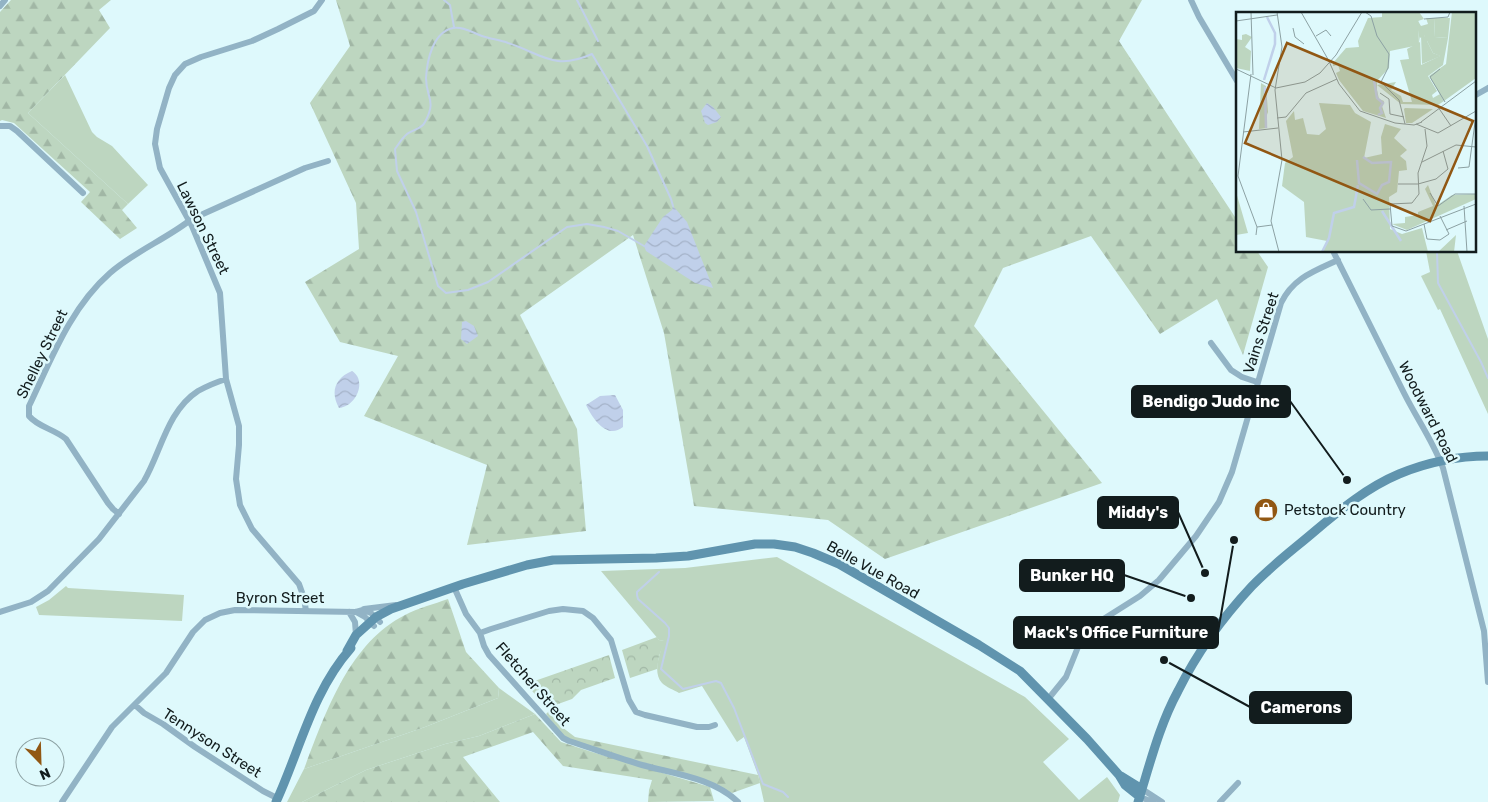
<svg xmlns="http://www.w3.org/2000/svg" width="1488" height="802" font-family="Rubik,sans-serif">
  <style>
    .grass { fill: #bdd6c0 }
    .forest { fill: url(#forest-firs) }
    .park { fill: url(#park-crowns) }
    .water { fill: url(#water-waves) }
    .lines { fill: none; stroke-linecap: round; stroke-linejoin: round }
    .stream { stroke: #c0d0ea; stroke-width: 2 }
    .street { stroke: #92b3c5; stroke-width: 6 }
    .secondary { stroke: #6094ae; stroke-width: 9 }
    .labels { text-anchor: middle; dominant-baseline: central; stroke-width: 5; stroke-linejoin: round; paint-order: stroke }
    .street-label { font-size: 15px; fill: #121c1d; stroke: #def9fc }
    .poi-label { font-size: 15px; fill: #121c1d; stroke: #def9fc; text-anchor: start }
    .inset-river { fill: none; stroke: #c0d0ea; stroke-width: 2.5 }
    .inset-road { fill: none; stroke: #8ca1a3; stroke-width: 1 }
    .view { fill: #915713; fill-opacity: 0.15; stroke: #915713; stroke-width: 2.5 }
    .inset-edge { fill: none; stroke: #121c1d; stroke-width: 2.5 }
    .leader { fill: none; stroke: #121c1d; stroke-width: 2 }
    .callout-dot { fill: #121c1d; stroke: #def9fc; stroke-width: 2 }
    .callout { fill: #121c1d; stroke: #121c1d; stroke-width: 2 }
    .callout-label { font-size: 16px; text-anchor: middle; font-weight: bold; fill: #fff }
  </style>
  <defs>
    <pattern id="forest-firs" width="22" height="20" patternUnits="userSpaceOnUse" patternTransform="scale(1.25)"><rect width="22" height="20" fill="#bdd6c0"/><path d="M5 1l3.5 6h-7zM16 11l3.5 6h-7z" fill="#a1b7a5"/></pattern>
    <pattern id="park-crowns" width="20" height="18" patternUnits="userSpaceOnUse" patternTransform="scale(1.25)"><rect width="20" height="18" fill="#bdd6c0"/><path d="M2 6a3 3 0 1 1 6 0M12 15a3 3 0 1 1 6 0" fill="none" stroke="#a1b7a5"/></pattern>
    <pattern id="water-waves" width="16" height="10" patternUnits="userSpaceOnUse" patternTransform="scale(1.25)"><rect width="16" height="10" fill="#c0d0ea"/><path d="M0 5q4-4 8 0t8 0" fill="none" stroke="#a4b2c8"/></pattern>
  </defs>
  <rect width="100%" height="100%" fill="#def9fc"/>
  <path class="grass" d="M65,75L92,132L97,137L112,146L148,185L128,204L28,113Z
    M1426,251H1457L1488,339V414L1440,309L1438,310L1421,276L1430,272Z
    M777,557L1025,697L1069,739L1043,762L1079,800L1107,777L1120,795L1118,802H764L758,775L744,737L737,742L702,686L679,693C674,690 666,687 662,683C652,672 660,653 664,641L659,640L601,571L685,568Z
    M66,586L68,588L184,595L182,621L39,615L36,607L49,600Z
    M499,688L535,714L479,736L445,744L366,770L302,802H287L304,769L425,727L498,698Z"/>
  <path class="forest" d="M11,0H111L99,10L110,28L28,113L128,204L122,210L137,228L120,239L81,202L90,192L14,123L2,120L0,121V12Z
    M336,0H1142L1119,41L1237,220V251H1257L1268,267L1243,355L1217,299L1160,334L1091,236L1003,268L974,326L1102,483L885,559L828,520L694,506L664,333L633,235L520,315L577,429L586,531L467,545L487,465L364,416L398,356L340,342L305,282L359,249L356,203L310,103L350,46Z
    M448,599L466,652L499,688L498,698L425,727L304,769C325,714 349,643 405,615C418,608 434,604 448,599Z
    M549,711L558,724L575,737L758,775L760,783L732,793L571,740L561,734L546,714Z
    M535,714L561,742L592,752L710,787L714,801L648,802L649,790L652,780L563,766L533,732L463,757L500,802H302L366,770L445,744L479,736Z"/>
  <path class="park" d="M657,637L659,640L665,641L659,656L657,669L630,678L622,650Z
    M609,655L615,678L581,690L572,699L547,708L526,684Z"/>
  <path class="water" d="M707,103L713,107L721,117L717,122L708,125L705,123L701,111Z
    M673,206L687,222L713,288L695,283L646,251L644,246L663,217L672,210Z
    M466,321L474,326L478,336L467,344L461,339L462,322Z
    M352,371C367,380 357,406 339,408C330,392 335,378 352,371Z
    M615,395L623,410V427C607,440 593,419 586,405L600,396Z"/>
  <g class="lines">
    <path class="stream" d="M444,0L450,5L454,27
      M577,0L598,41
      M644,246L618,231L604,227L587,224L567,227L488,282L468,290L446,293L438,286L416,212L397,171L395,149C398,145 402,138 407,134C412,130 422,129 425,122C437,100 426,98 426,78C427,60 433,32 453,28C463,26 473,33 482,36C491,39 500,40 508,43C542,54 554,71 592,54L647,146L671,199L673,206
      M1437,251L1438,283L1481,362L1488,378
      M659,572L637,592V595L638,599L665,623L669,628V636L661,669L683,689L716,681L721,683L734,708L763,784L783,792L788,797"/>
    <path class="street" d="M1191,0L1199,17L1237,81
      M0,6L5,0
      M1474,96L1488,88
      M0,126H10L17,131L83,193
      M190,222L203,214L305,168L328,161
      M1333,251C1357,298 1380,346 1404,393C1417,419 1433,441 1443,468L1484,631L1488,682
      M1211,343L1231,370L1242,377L1257,382
      M119,514L113,509L108,503L66,439C54,429 38,427 29,416V406C51,360 70,308 110,273C134,252 164,240 189,221
      M454,587L466,614L480,633L484,646L489,655L563,738L569,741C594,749 618,758 642,765C675,774 713,778 738,802
      M364,609L396,605
      M306,611L304,598L299,584L252,529L240,505L236,479L239,445V426L226,379L220,293L192,226L160,168L155,144L157,129L169,88L175,75L185,64L201,57L252,41L278,29L314,11L322,0
      M0,612L31,602L48,591L99,539L144,481C161,452 167,411 198,391C207,386 217,382 226,379
      M349,612L355,622L356,635
      M356,612L365,617L374,626
      M480,633L491,629L549,611L563,609L583,611L593,618L611,640L629,700L636,712L645,715L697,727H709L715,725
      M1049,698L1066,677L1080,642L1086,633L1094,625L1140,596L1159,580L1196,536L1219,502L1232,472L1281,303C1293,278 1314,271 1338,260
      M135,705L144,713L163,724L195,747L263,791L277,798
      M1142,789L1162,802
      M1140,797L1153,802
      M62,802L112,727L166,673L193,632L205,620L220,613L235,610L356,612L363,610L371,613L380,622
      M1220,802L1238,783"/>
    <path class="secondary" d="M347,651L356,635L376,617L391,609L463,584L527,565L553,560L656,558L688,556L755,544H774L795,547L813,553L839,564L979,645L1020,671L1087,739L1119,775L1125,785L1140,797
      M1121,776L1142,789
      M276,802C300,750 312,692 351,648
      M1138,802C1150,764 1159,726 1178,691C1197,653 1223,617 1252,586C1271,566 1294,549 1315,531C1341,509 1368,487 1399,474C1428,462 1457,456 1488,456"/>
  </g>
  <defs>
    <g id="shop-disc" transform="scale(1.25)"><circle r="9.5" fill="#915713" stroke="#def9fc"/><path d="M-5-2.5h2.3a2.7 3.5 0 0 1 5.4 0H5L5.5 6h-11ZM-1.5-2.5h3a1.5 2.3 0 0 0-3 0Z" fill="#fff"/></g>
  </defs>
  <g fill-rule="evenodd">
    <use href="#shop-disc" x="1266" y="510"/>
  </g>
  <g class="labels">
    <g class="street-label">
      <text transform="translate(203 228) rotate(64)">Lawson Street</text>
      <text transform="translate(1261 333) rotate(-72)">Vains Street</text>
      <text transform="translate(42 354) rotate(-64)">Shelley Street</text>
      <text transform="translate(1428 412) rotate(63)">Woodward Road</text>
      <text transform="translate(873 570) rotate(29)">Belle Vue Road</text>
      <text x="280" y="598">Byron Street</text>
      <text transform="translate(533 684) rotate(49)">Fletcher Street</text>
      <text transform="translate(212 743) rotate(33)">Tennyson Street</text>
    </g>
    <g class="poi-label">
      <text x="1284" y="510">Petstock Country</text>
    </g>
  </g>
  <g transform="translate(1236 12)">
    <rect width="240" height="240" fill="#def9fc"/>
    <path d="M146,0H182L183,33L154,39L153,56L141,69V78L143,87L148,89L146,94L150,106L127,99L103,68L100,61L104,59L102,53L97,54V51L110,36L123,35L122,29L132,6L146,5ZM198,6H214L212,26L199,25ZM10,22L16,25L9,35L15,39L14,59L0,56V27L6,28V23ZM185,23H188L197,41L205,44L186,52ZM25,71L30,74L32,100L29,108L31,116L23,117Z" fill="#bdd6c0"/>
    <path d="M179,0H183L188,7L182,9L185,14L192,12L190,6H198L199,25L212,26L207,53L192,64L201,79L196,83L197,86L204,82L208,89L202,93L165,92L141,73L160,70L155,78L165,84L167,90H176L164,48L173,47L171,37L184,30ZM188,23L190,32L191,29L197,41L204,44L185,53L184,26ZM83,91L114,93L119,101L135,110L128,146L146,142L145,125L149,112L165,117L158,126L171,138L164,144L170,149L171,158L163,159L161,180L153,185L154,217L166,222L186,216L192,240H86L91,229L70,225L68,190L46,174L49,151L57,145L50,109L58,99L59,108L67,106L71,122L83,123L90,117ZM168,97L169,96L197,97L176,111H170ZM192,173L200,194L216,183L240,182V187L171,218L156,212L169,211V205L182,203V200L197,194L189,177ZM0,180L12,221L0,223ZM220,223L218,240H202Z" fill="#bdd6c0" fill-rule="evenodd"/>
    <path d="M216,0H240V66L208,89L193,64L210,52Z" fill="#bdd6c0"/>
    <path class="inset-river" d="M28,68L39,32V21L31,5M138,68L141,86L147,91L144,96L146,101L142,103M29,75L30,116M121,148L123,171L141,182L146,173L153,170L155,150L136,151L127,145M146,199L165,229M86,240L93,226L98,201L118,195L122,173"/>
    <path class="inset-road" d="M15,0L17,63M41,0L46,35L39,78L46,148L35,209L43,240M65,0L93,49M129,0L135,4L141,24L153,42L152,56L145,70L163,88L169,112M188,7L212,5L214,0M0,9L41,3M57,16L59,25L68,32M80,24L90,18L95,24M92,47L103,72L124,99L159,111L178,113L186,110M0,57L40,76L69,70L84,61L100,43L126,0M204,57L194,65L209,90M15,62L2,164L21,215L20,223M144,81L153,87L154,102L168,105M202,95L215,114M41,106L50,105L70,81L101,67M185,110L240,69M180,112L202,121L240,99M189,117L191,134L182,161L183,182L176,191L154,192L156,214L170,219L240,192M7,120L42,116M186,150L220,133L240,135M222,156L233,155L240,103M162,172H182M182,172L200,167L212,157L207,139M194,181L202,194L219,182H240M127,187L135,198L154,197M228,194L231,240M188,212L191,227L204,228L213,222L204,204M21,215L36,213M210,218L231,209"/>
    <path class="view" d="M51,31L237,109L194,209L9,131Z"/>
    <rect width="240" height="240" class="inset-edge"/>
  </g>
  <path class="leader" d="M1347 480L1290 401M1205 573L1178 512M1191 598L1124 575M1234 540L1218 632M1164 660L1250 707"/>
  <g class="callout-dot">
    <circle cx="1347" cy="480" r="5"/>
    <circle cx="1205" cy="573" r="5"/>
    <circle cx="1191" cy="598" r="5"/>
    <circle cx="1234" cy="540" r="5"/>
    <circle cx="1164" cy="660" r="5"/>
  </g>
  <g class="callout">
    <rect x="1132" y="386" width="158" height="31" rx="5"/>
    <rect x="1098" y="497" width="80" height="31" rx="5"/>
    <rect x="1020" y="560" width="104" height="31" rx="5"/>
    <rect x="1014" y="617" width="204" height="31" rx="5"/>
    <rect x="1250" y="692" width="101" height="31" rx="5"/>
  </g>
  <g class="callout-label">
    <text x="1211" y="407">Bendigo Judo inc</text>
    <text x="1138" y="518">Middy's</text>
    <text x="1072" y="581">Bunker HQ</text>
    <text x="1116" y="638">Mack's Office Furniture</text>
    <text x="1301" y="713">Camerons</text>
  </g>
  <g transform="translate(40 762) rotate(157)"><circle r="24" fill="#def9fc" stroke="#8ca1a3"/>
  <path d="M0-4L9 19L0 12L-9 19Z" fill="#915713"/>
  <text y="-8" font-size="14" font-weight="bold" text-anchor="middle" fill="#121c1d">N</text>
  </g>
</svg>
